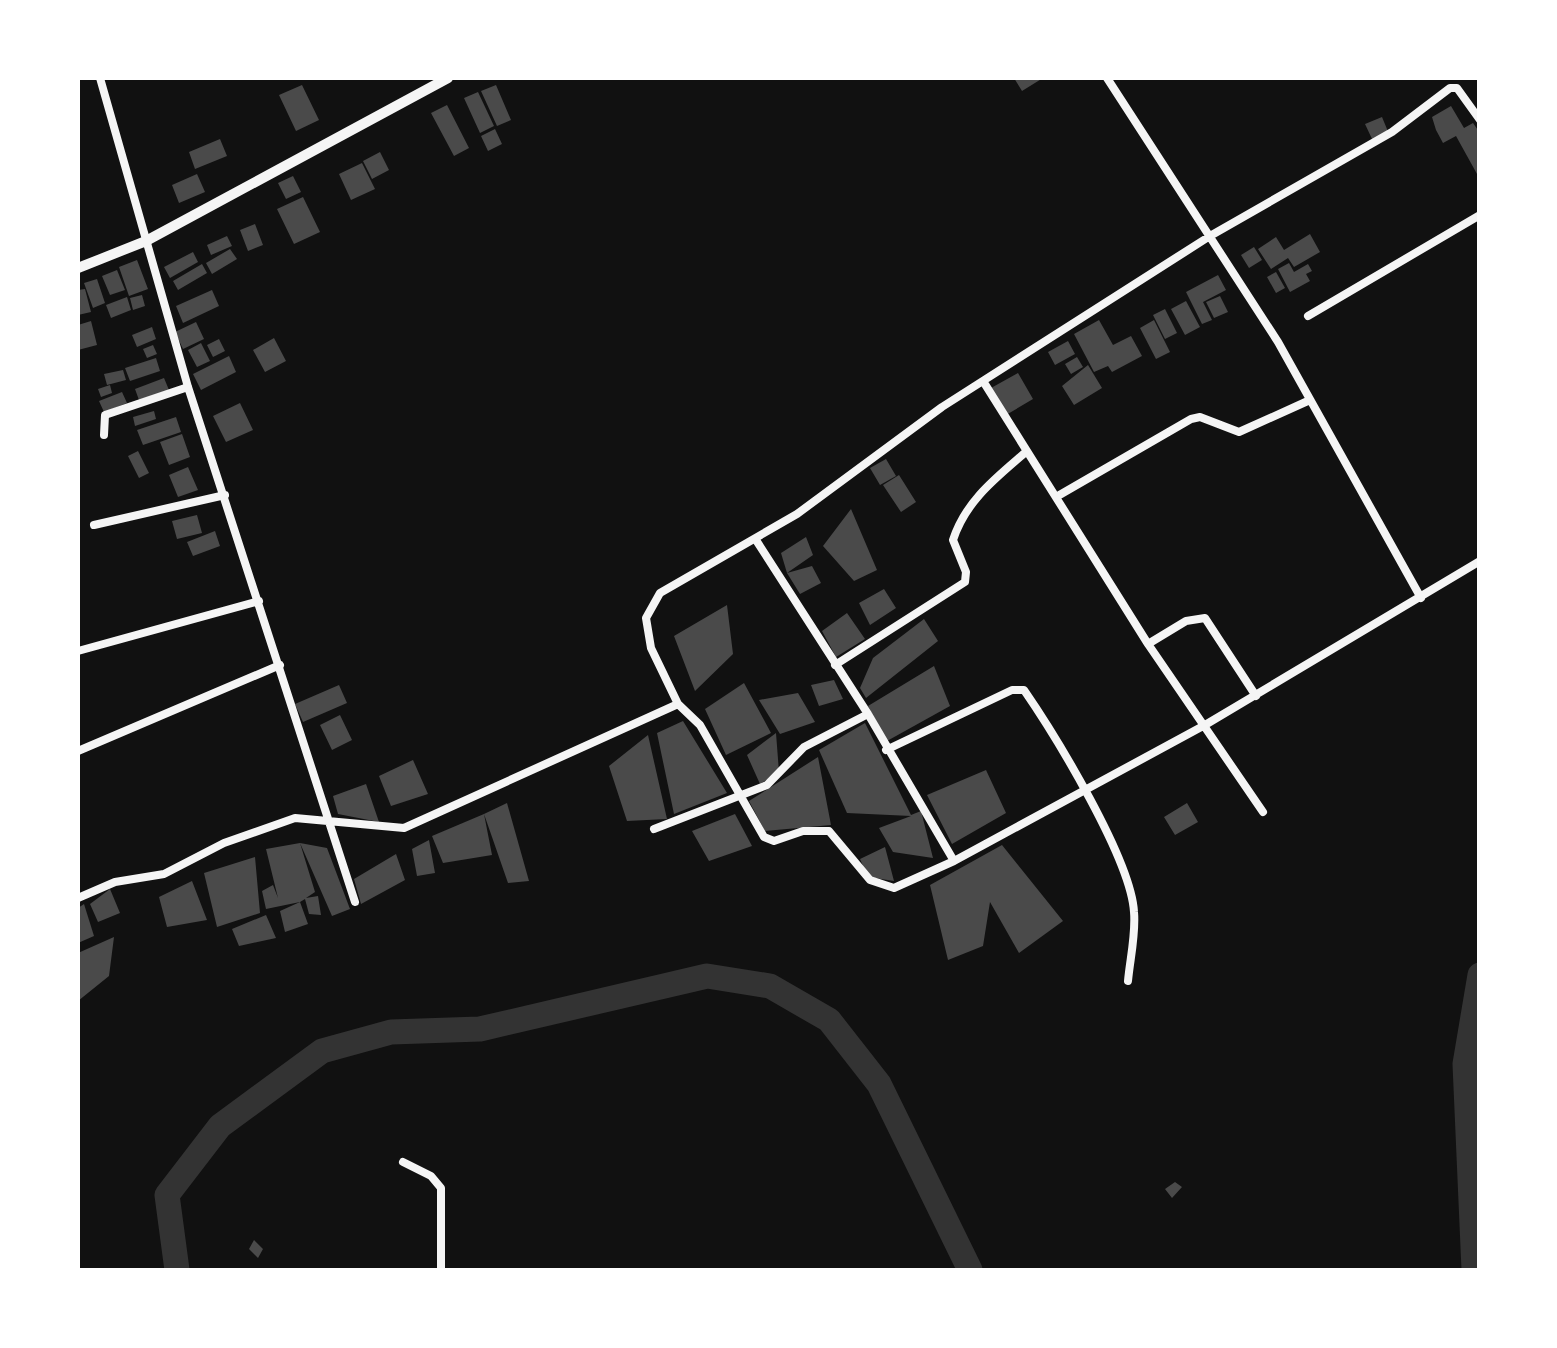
<svg xmlns="http://www.w3.org/2000/svg" width="1557" height="1348" font-family="'Archivo Narrow',sans-serif">
  <style>
    .lines { fill: none; stroke-linecap: round; stroke-linejoin: round }
    .river { stroke: #333; stroke-width: 25 }
    .building { fill: #4a4a4a }
    .minor { stroke: #f5f5f5; stroke-width: 8 }
    .secondary { stroke: #f5f5f5; stroke-width: 10 }
  </style>
  <rect width="100%" height="100%" fill="#111"/>
  <g class="lines">
    <path class="river" d="M177,1270L167,1195L220,1126L322,1051L391,1032L480,1029L707,976L770,986L829,1020L879,1084L970,1270
      M1474,1270L1465,1064L1480,975"/>
  </g>
  <path class="building" d="M1014,78H1043L1022,91Z
    M302,85L319,120L296,131L279,95Z
    M496,85L511,120L497,126L481,91Z
    M478,92L494,126L480,133L464,98Z
    M447,105L469,148L454,156L431,113Z
    M1451,106L1464,128L1473,123L1480,133L1477,174L1456,136L1443,143L1436,130L1432,117Z
    M1382,117L1389,134L1373,141L1365,124Z
    M495,129L502,144L488,151L481,136Z
    M220,139L227,156L195,169L189,152Z
    M380,152L389,170L372,179L363,161Z
    M362,163L375,189L351,200L339,174Z
    M197,174L205,192L179,203L172,185Z
    M293,176L301,192L286,199L278,183Z
    M303,197L320,232L294,244L277,209Z
    M255,224L263,245L248,251L240,230Z
    M1310,234L1320,252L1294,267L1288,258L1271,269L1258,249L1276,237L1284,250Z
    M227,236L232,246L211,255L207,245Z
    M1254,247L1262,260L1249,268L1241,255Z
    M230,249L237,259L212,274L206,263Z
    M193,252L198,262L170,278L164,267Z
    M137,260L148,289L129,296L119,267Z
    M1289,263L1294,272L1308,264L1312,271L1306,274L1310,281L1290,292L1278,269Z
    M202,264L207,273L178,290L173,281Z
    M117,270L125,290L110,295L102,276Z
    M1276,272L1285,288L1276,293L1267,277Z
    M1218,275L1226,290L1203,302L1212,320L1202,324L1186,292Z
    M97,279L105,303L93,308L84,283Z
    M85,289L91,312L78,315V290Z
    M212,290L219,306L183,323L176,306Z
    M142,295L145,306L133,310L130,298Z
    M1220,296L1228,312L1214,318L1206,302Z
    M127,297L131,310L111,318L106,305Z
    M1186,301L1200,327L1185,335L1171,309Z
    M1165,309L1177,333L1165,339L1153,315Z
    M1099,320L1113,345L1131,336L1142,356L1112,372L1108,366L1094,372L1074,334Z
    M1154,320L1170,352L1156,359L1140,328Z
    M91,321L97,345L78,350V325Z
    M196,322L204,339L183,349L175,332Z
    M152,327L156,339L137,347L132,335Z
    M274,338L286,361L265,372L253,350Z
    M219,339L225,351L213,357L207,345Z
    M1068,341L1075,354L1055,365L1048,352Z
    M201,343L210,361L197,367L188,350Z
    M153,345L157,354L147,358L143,349Z
    M229,356L236,372L201,390L193,374Z
    M1077,357L1083,367L1071,374L1065,364Z
    M156,358L160,371L130,381L125,368Z
    M1088,365L1102,388L1074,405L1062,386Z
    M123,370L126,380L107,385L104,374Z
    M1018,373L1033,399L1006,415L991,388Z
    M164,378L169,390L139,400L135,389Z
    M110,385L112,393L101,397L98,389Z
    M122,392L127,403L104,412L99,401Z
    M240,403L253,430L226,442L213,416Z
    M154,411L156,419L135,426L133,417Z
    M176,417L181,432L143,445L137,430Z
    M182,434L190,457L169,465L160,442Z
    M138,451L149,473L139,478L128,456Z
    M886,459L896,476L880,485L870,468Z
    M188,467L198,490L178,497L169,475Z
    M899,475L916,502L901,512L883,485Z
    M851,509L877,570L854,581L823,546Z
    M197,515L202,533L177,539L172,521Z
    M215,531L220,546L193,556L187,542Z
    M806,537L813,555L787,573L812,566L821,583L800,594L787,573L781,553Z
    M884,589L896,608L870,625L859,603Z
    M727,605L733,654L695,691L674,636Z
    M847,613L865,639L836,657L822,631Z
    M924,619L938,641L866,698L860,688L873,658Z
    M934,666L950,706L887,741L868,706Z
    M834,680L843,699L819,706L811,685Z
    M744,683L771,733L726,755L705,709Z
    M339,685L347,703L303,722L295,704Z
    M798,693L815,722L780,734L759,700Z
    M340,715L352,740L332,750L320,725Z
    M683,721L727,793L674,814L657,733Z
    M865,723L911,815L921,811L933,858L893,852L879,828L911,816L847,813L819,750Z
    M776,733L779,772L760,784L747,755Z
    M648,735L667,819L627,821L609,766Z
    M818,757L831,825L765,831L749,801Z
    M413,760L428,794L391,806L379,776Z
    M986,770L1006,813L952,844L927,795Z
    M366,784L379,822L338,814L333,796Z
    M507,803L529,881L508,883L484,814Z
    M1187,803L1198,822L1175,835L1164,817Z
    M484,814L492,855L443,863L432,836Z
    M735,814L752,846L709,861L692,831Z
    M429,840L435,873L417,876L412,849Z
    M300,843L327,848L350,909L332,916Z
    M300,843L315,892L306,898L318,896L321,915L309,914L305,899L300,902L308,924L285,932L280,911L300,902L266,909L262,891L273,885L278,898L266,849Z
    M1002,845L1063,921L1019,953L990,902L983,946L948,960L930,885Z
    M885,847L894,881L868,877L860,859Z
    M396,854L405,880L361,904L354,879Z
    M255,857L260,913L217,927L204,873Z
    M192,881L207,920L167,927L159,897Z
    M110,889L120,913L98,922L90,904Z
    M84,904L94,936L78,943V908Z
    M266,915L276,938L239,946L232,929Z
    M114,937L109,976L78,1001V953Z
    M1175,1182L1182,1187L1172,1198L1165,1189Z
    M254,1240L263,1249L258,1258L249,1249Z"/>
  <g class="lines">
    <path class="minor" d="M100,78L188,387L355,902
      M1107,78L1278,342L1421,598
      M1480,120L1457,88H1450L1392,132L1210,236L942,407L797,514L660,593L646,618L651,648L678,704L700,725L764,837L774,841L803,831H829L870,880L894,888L954,861L1205,725L1480,561
      M1308,316L1480,215
      M983,381L1148,644L1263,812
      M104,435L105,415L188,387
      M1056,497L1191,419L1200,417L1239,432L1310,400
      M94,525L225,495
      M756,540L868,714L954,861
      M1148,644L1186,621L1205,618L1256,696
      M78,651L259,601
      M835,665L965,582L966,572L953,540C966,500 997,477 1027,451
      M886,750L1012,690H1024C1055,735 1131,859 1134,912C1136,934 1130,959 1128,981
      M78,751L280,665
      M654,829L767,785L804,747L868,714
      M78,898L115,882L164,874L224,843L295,818L404,828L678,704
      M403,1162L431,1176L441,1188V1270"/>
    <path class="secondary" d="M78,268L146,241L448,78"/>
  </g>
  <rect width="1557" height="1348" fill="none" stroke="#ffffff" stroke-width="160"/>
</svg>
